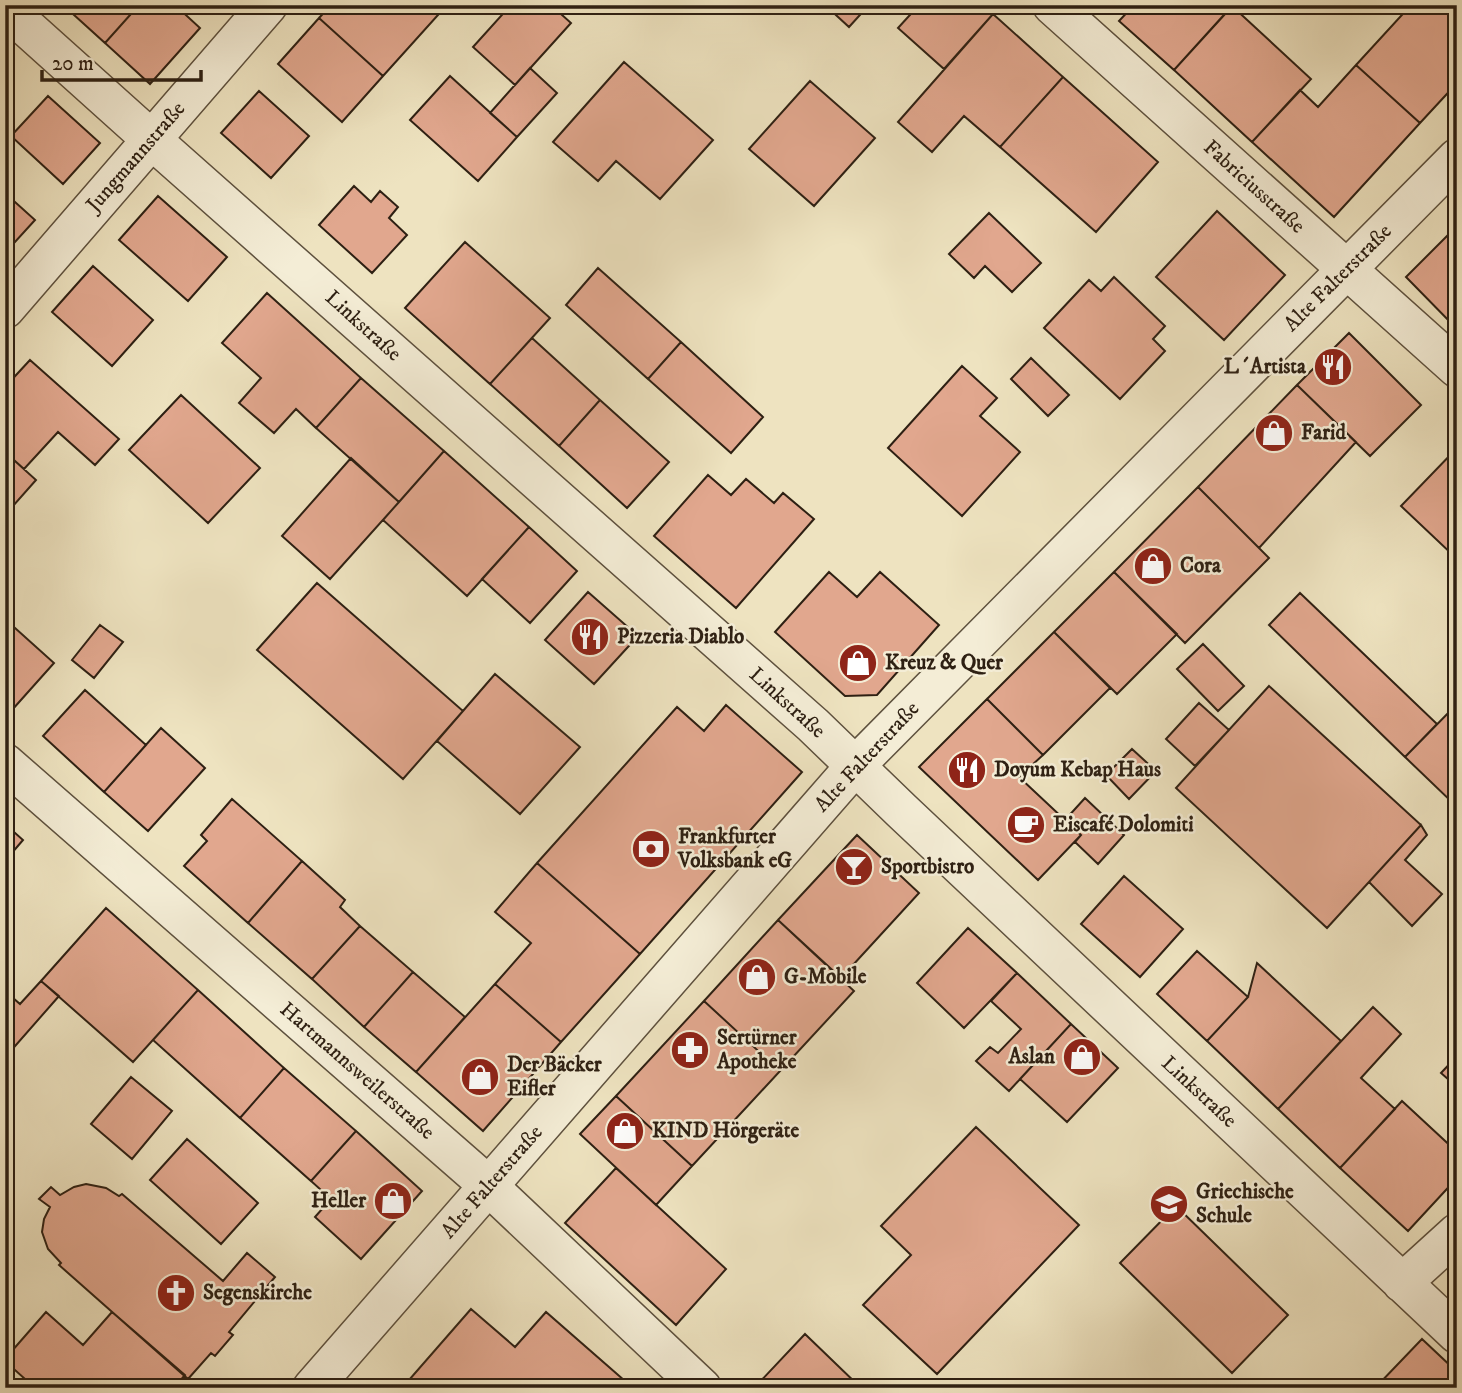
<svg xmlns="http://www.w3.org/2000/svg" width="1462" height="1393" font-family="'IM FELL DW Pica',serif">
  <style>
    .building { fill: #e1a78e; stroke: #2e2013; stroke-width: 2 }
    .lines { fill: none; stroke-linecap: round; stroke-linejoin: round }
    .minor-casing { stroke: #5e513e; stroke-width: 41 }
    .tertiary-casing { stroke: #5e513e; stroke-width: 41 }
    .minor { stroke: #f4edd6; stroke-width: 38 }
    .tertiary { stroke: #f4edd6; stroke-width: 38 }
    .labels { text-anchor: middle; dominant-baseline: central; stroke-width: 5; stroke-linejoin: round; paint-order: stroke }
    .street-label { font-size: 21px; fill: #2e2013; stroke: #f4edd6 }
    .poi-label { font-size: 21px; font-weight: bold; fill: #2e2013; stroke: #f4edd6; text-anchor: start }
  </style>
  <rect width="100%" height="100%" fill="#eee3c0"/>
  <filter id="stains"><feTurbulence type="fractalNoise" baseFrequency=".00286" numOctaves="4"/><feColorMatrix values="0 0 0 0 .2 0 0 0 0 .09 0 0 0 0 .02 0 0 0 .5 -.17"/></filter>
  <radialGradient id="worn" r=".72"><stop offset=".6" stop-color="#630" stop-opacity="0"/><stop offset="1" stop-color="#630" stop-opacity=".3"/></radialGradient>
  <path class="building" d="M63,5H139L105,43Z
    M139,5H175L200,28L150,84L105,43Z
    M331,5H447L383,76L319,18Z
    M511,5H551L571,23L515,85L473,47Z
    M825,5H869L849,27Z
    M919,5H983L993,14L944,69L898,28Z
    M1134,5H1217L1226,13L1174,70L1119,21Z
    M1411,5H1457V83L1420,123L1356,65Z
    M1232,6L1311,79L1252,142L1174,70Z
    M993,14L1063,77L1000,147L964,116L932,152L898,122Z
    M319,18L383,76L342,122L278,64Z
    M624,62L713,140L660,199L616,161L598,181L553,142Z
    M1356,65L1420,123L1334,217L1252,142L1300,90L1318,107Z
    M530,68L557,93L517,137L490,113Z
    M450,76L517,137L478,181L410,120Z
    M1063,77L1158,162L1096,232L1000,147Z
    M810,81L875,138L814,206L749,149Z
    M259,91L309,136L271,178L221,133Z
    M48,96L100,143L63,184L11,136Z
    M354,186L371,202L380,191L398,207L389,218L407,235L372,273L319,225Z
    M5,193L35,220L5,253Z
    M158,196L227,257L188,301L119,240Z
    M1217,211L1285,275L1224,340L1156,277Z
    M989,213L1041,263L1012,292L985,266L974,278L949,254Z
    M1457,226V329L1406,277Z
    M465,242L550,318L490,384L405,308Z
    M93,266L153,320L112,366L52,312Z
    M598,268L681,342L648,379L566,305Z
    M1114,277L1165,326L1153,339L1165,351L1120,399L1044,328L1089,280L1101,291Z
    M267,293L361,378L316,428L296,409L274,433L239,403L261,378L222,343Z
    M1349,333L1421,405L1370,456L1297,385Z
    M532,338L600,400L559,446L490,384Z
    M681,342L763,417L731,453L648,379Z
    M1031,358L1069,395L1048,416L1011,379Z
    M30,360L119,439L95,465L58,432L24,469L5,452V387Z
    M962,366L997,398L980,416L1020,452L962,516L888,448Z
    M361,378L444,451L399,502L316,428Z
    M1297,385L1356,442L1259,548L1198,487Z
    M181,395L260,468L208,523L129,450Z
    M600,400L669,462L627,508L559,446Z
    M1457,448V559L1401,506Z
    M444,451L529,527L467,596L383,520Z
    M5,452L36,480L5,515Z
    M351,458L399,502L330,579L282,536Z
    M708,475L731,495L746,479L774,503L783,493L814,519L736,608L654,536Z
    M1198,487L1269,558L1185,643L1114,572Z
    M529,527L577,571L530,623L482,579Z
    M829,572L857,597L880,572L939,625L877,695L845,696L775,632Z
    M1114,572L1177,634L1117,694L1054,632Z
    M317,583L463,711L403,779L257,650Z
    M588,592L638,636L594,684L545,640Z
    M1300,593L1437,724L1405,757L1269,625Z
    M5,619L54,663L12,710L5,704Z
    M100,625L123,642L94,678L72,660Z
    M1054,632L1110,688L1043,755L987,699Z
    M1203,644L1244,686L1218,711L1177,669Z
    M495,674L580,747L520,814L437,741Z
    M1269,686L1421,825L1327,928L1176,788Z
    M85,690L146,745L104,792L43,736Z
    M987,699L1043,755L1019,777L1081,835L1038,880L919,767Z
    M1199,703L1229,730L1195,766L1166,739Z
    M1457,704V807L1405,757Z
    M726,705L802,772L640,954L537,863L677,707L704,731Z
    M161,728L205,768L148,831L104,792Z
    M1132,749L1156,771L1129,799L1106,775Z
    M1085,798L1124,835L1098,864L1075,842L1081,835L1065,820Z
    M232,799L302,861L248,923L184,866L207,841L201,835Z
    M5,824L23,840L5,861Z
    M1421,825L1427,835L1405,860L1442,894L1412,926L1369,882Z
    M857,835L919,893L841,978L778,920Z
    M302,861L345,900L340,907L360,926L312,979L248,923Z
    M537,863L640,954L561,1042L495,984L531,943L495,912Z
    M1124,876L1183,929L1140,977L1081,924Z
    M106,908L198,990L133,1062L41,981Z
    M778,920L854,991L780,1071L704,1001Z
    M360,926L413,972L364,1027L312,979Z
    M968,928L1017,973L964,1028L917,983Z
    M1197,951L1248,997L1207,1041L1157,994Z
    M1257,963L1341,1041L1278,1109L1207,1041L1248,997Z
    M413,972L465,1017L416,1072L364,1027Z
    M1017,973L1071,1024L1009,1091L976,1061L990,1047L998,1053L1021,1029L991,1001Z
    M41,981L59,996L9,1053L5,1049V991L20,1004Z
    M495,984L561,1042L483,1131L416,1072Z
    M198,990L284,1068L240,1118L153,1040Z
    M704,1001L780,1071L692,1166L616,1096Z
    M1373,1007L1401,1034L1361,1078L1395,1109L1340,1168L1278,1109Z
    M1071,1024L1118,1068L1067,1122L1020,1079Z
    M1457,1056V1087L1441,1073Z
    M284,1068L356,1131L311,1181L240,1118Z
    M131,1077L172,1111L132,1159L91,1124Z
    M616,1096L692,1166L656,1205L580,1134Z
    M1402,1101L1457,1152V1178L1408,1231L1340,1168Z
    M976,1127L1079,1225L937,1374L863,1305L911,1255L881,1226Z
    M356,1131L422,1191L361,1259L315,1217L331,1199L311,1181Z
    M187,1139L258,1203L221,1244L150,1180Z
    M616,1168L726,1269L676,1325L565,1223Z
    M86,1184L106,1188L119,1196L122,1194L223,1281L247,1253L275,1277L229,1332L233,1335L215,1356L211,1353L188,1379L59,1265L61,1263L48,1249L42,1232L44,1219L50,1207L39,1199L51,1187L60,1195L74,1187Z
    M1176,1206L1288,1315L1232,1373L1120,1263Z
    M471,1309L515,1347L546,1312L633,1388H402Z
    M46,1312L83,1345L112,1312L185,1375L174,1388H35L6,1362L13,1353L11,1352Z
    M805,1334L861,1388H758L756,1386Z
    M1422,1339L1457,1372V1388H1375Z"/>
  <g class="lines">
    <g class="minor-casing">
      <path id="minor" d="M1052,5L1457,368
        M5,8L152,140L813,725L902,811L1457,1334
        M5,763L481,1179L702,1388
        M1402,1283L1457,1233"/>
    </g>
    <g class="tertiary-casing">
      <path id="tertiary" d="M5,309L268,5
        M312,1388L855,766L1457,158"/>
    </g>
    <use href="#minor" class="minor"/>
    <use href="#tertiary" class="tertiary"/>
  </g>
  <defs>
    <g id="restaurant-disc" transform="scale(2.0125)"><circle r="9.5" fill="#8f2418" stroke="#f4edd6"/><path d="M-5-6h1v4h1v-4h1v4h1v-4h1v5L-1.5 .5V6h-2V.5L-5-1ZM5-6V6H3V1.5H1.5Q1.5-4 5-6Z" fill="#fff"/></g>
    <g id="shop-disc" transform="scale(2.0125)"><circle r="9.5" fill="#8f2418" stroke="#f4edd6"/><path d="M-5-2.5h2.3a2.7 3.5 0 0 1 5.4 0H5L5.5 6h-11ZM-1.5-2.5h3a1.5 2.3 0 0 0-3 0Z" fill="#fff"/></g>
    <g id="cafe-disc" transform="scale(2.0125)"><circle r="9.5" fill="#8f2418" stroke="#f4edd6"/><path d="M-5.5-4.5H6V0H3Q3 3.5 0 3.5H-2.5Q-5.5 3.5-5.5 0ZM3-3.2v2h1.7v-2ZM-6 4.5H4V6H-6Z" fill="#fff"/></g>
    <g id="bank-disc" transform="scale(2.0125)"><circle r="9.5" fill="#8f2418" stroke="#f4edd6"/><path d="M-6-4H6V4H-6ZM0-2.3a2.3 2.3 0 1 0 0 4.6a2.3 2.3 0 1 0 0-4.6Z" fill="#fff"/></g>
    <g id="bar-disc" transform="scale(2.0125)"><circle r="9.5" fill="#8f2418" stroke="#f4edd6"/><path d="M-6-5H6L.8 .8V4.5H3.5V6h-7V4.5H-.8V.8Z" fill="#fff"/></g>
    <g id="pharmacy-disc" transform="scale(2.0125)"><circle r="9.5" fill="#8f2418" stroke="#f4edd6"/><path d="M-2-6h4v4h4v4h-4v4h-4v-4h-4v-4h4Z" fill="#fff"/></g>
    <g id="school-disc" transform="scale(2.0125)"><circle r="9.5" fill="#8f2418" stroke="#f4edd6"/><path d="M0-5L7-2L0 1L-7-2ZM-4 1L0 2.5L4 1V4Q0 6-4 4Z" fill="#fff"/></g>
    <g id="church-disc" transform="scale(2.0125)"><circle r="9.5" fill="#8f2418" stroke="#f4edd6"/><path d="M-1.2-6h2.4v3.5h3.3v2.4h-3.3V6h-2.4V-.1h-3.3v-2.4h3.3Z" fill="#fff"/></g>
  </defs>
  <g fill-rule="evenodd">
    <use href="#restaurant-disc" x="1333" y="367"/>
    <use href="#shop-disc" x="1274" y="433"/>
    <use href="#shop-disc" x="1153" y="566"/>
    <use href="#restaurant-disc" x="590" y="637"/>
    <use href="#shop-disc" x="858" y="663"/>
    <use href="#restaurant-disc" x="967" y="770"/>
    <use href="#cafe-disc" x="1026" y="825"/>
    <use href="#bank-disc" x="651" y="849"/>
    <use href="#bar-disc" x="854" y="867"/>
    <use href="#shop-disc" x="757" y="977"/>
    <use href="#pharmacy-disc" x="690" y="1050"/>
    <use href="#shop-disc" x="1082" y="1057"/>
    <use href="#shop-disc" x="480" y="1077"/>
    <use href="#shop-disc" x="625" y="1131"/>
    <use href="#shop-disc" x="393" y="1201"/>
    <use href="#school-disc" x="1169" y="1204"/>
    <use href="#church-disc" x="176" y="1293"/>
  </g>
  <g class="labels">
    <g class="street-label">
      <text transform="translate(136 157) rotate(-49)">Jungmannstraße</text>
      <text transform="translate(1254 187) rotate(42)">Fabriciusstraße</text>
      <text transform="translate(1338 278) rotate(-45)">Alte Falterstraße</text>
      <text transform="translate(363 326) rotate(42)">Linkstraße</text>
      <text transform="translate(787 703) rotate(42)">Linkstraße</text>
      <text transform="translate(867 757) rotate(-47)">Alte Falterstraße</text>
      <text transform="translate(357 1071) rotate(41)">Hartmannsweilerstraße</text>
      <text transform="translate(1199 1092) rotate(43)">Linkstraße</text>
      <text transform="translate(492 1182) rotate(-49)">Alte Falterstraße</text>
    </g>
    <g class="poi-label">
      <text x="1306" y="367" text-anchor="end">L´Artista</text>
      <text x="1301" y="433">Farid</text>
      <text x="1180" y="566">Cora</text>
      <text x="617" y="637">Pizzeria Diablo</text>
      <text x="885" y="663">Kreuz &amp; Quer</text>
      <text x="994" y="770">Doyum Kebap Haus</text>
      <text x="1053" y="825">Eiscafé Dolomiti</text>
      <text x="678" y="837">Frankfurter<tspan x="678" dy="24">Volksbank eG</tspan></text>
      <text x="881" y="867">Sportbistro</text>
      <text x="784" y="977">G-Mobile</text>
      <text x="717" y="1038">Sertürner<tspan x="717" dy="24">Apotheke</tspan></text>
      <text x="1055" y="1057" text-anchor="end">Aslan</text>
      <text x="507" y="1065">Der Bäcker<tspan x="507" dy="24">Eifler</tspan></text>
      <text x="652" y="1131">KIND Hörgeräte</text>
      <text x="1196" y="1192">Griechische<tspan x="1196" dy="24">Schule</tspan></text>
      <text x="366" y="1201" text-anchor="end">Heller</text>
      <text x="203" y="1293">Segenskirche</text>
    </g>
  </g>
  <rect width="1462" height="1393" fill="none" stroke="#eee3c0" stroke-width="28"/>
  <rect x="7" y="7" width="1448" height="1379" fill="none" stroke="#2e2013" stroke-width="3.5"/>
  <rect x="14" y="14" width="1434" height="1365" fill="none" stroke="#2e2013" stroke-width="2"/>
  <path d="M42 70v10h159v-10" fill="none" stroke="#2e2013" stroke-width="3.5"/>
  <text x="52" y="70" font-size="21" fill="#2e2013" stroke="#f4edd6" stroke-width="5" paint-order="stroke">20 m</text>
  <rect width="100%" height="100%" filter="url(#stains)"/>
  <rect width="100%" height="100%" fill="url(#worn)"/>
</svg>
